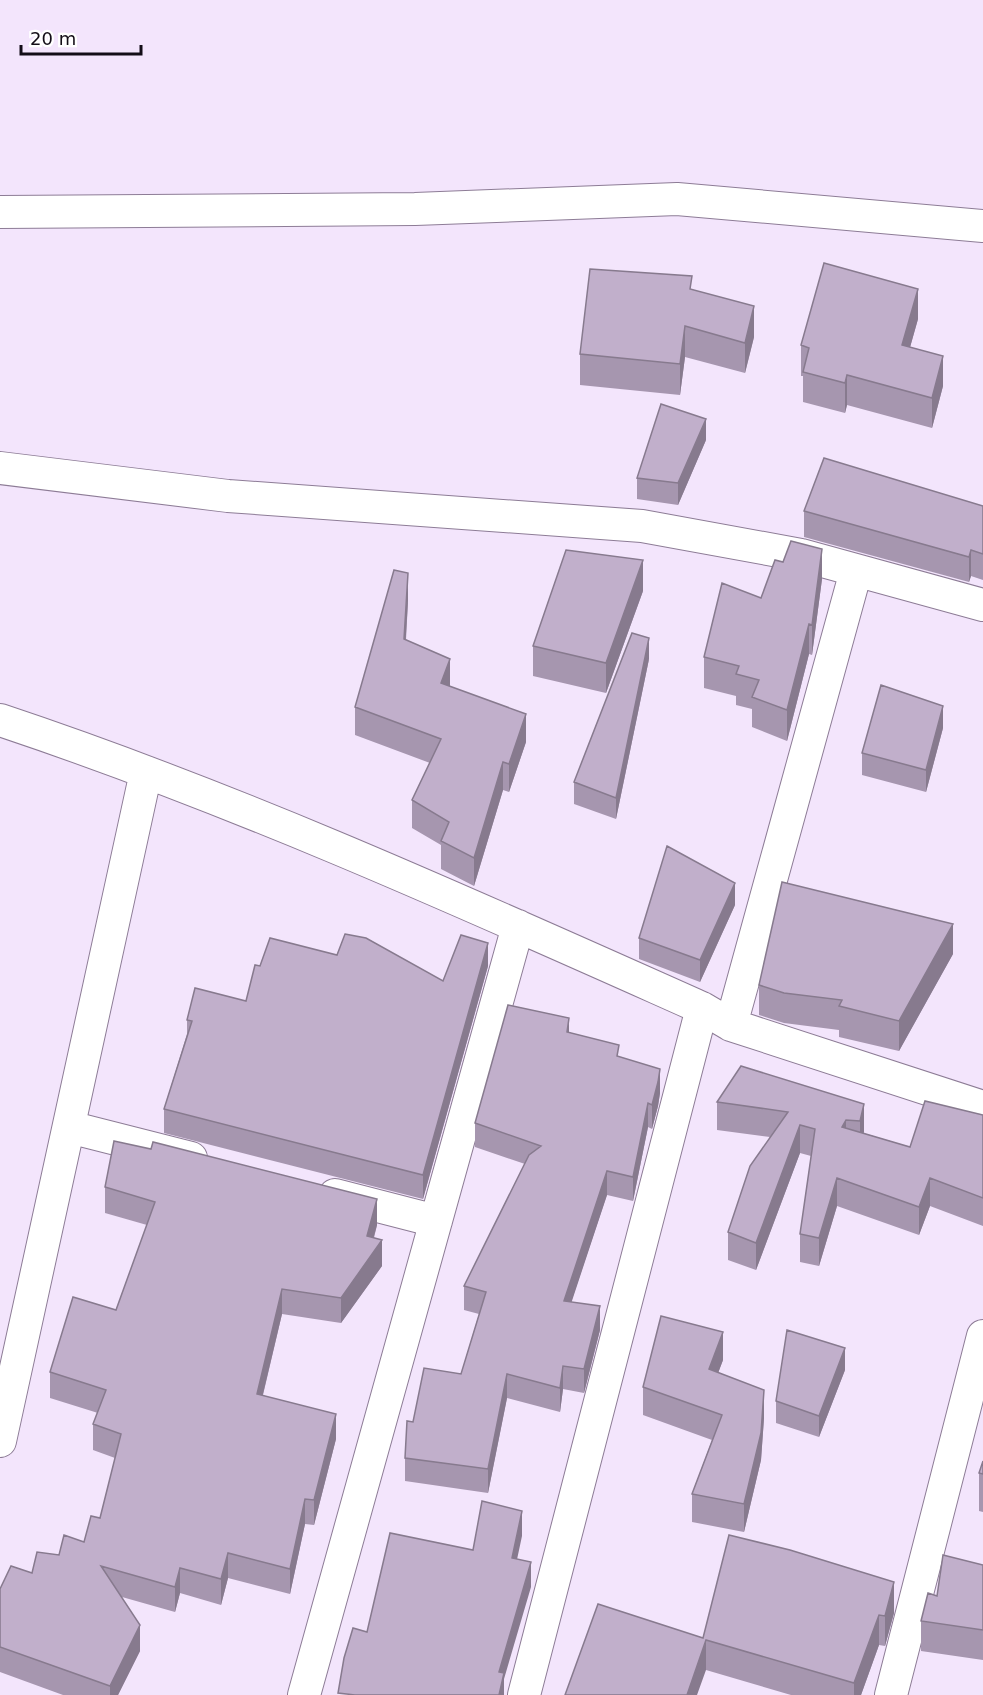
<svg xmlns="http://www.w3.org/2000/svg" width="983" height="1695" font-family="'DejaVu Sans',sans-serif">
  <style>
    .lines { fill: none; stroke-linecap: round; stroke-linejoin: round }
    .street-casing { stroke: #8d7c96; stroke-width: 34 }
    .street { stroke: #fff; stroke-width: 32 }
    .wall { fill: #a696af }
    .shaded-wall { fill: #877a8e }
    .building { fill: #c1afcb; stroke: #877a8e; stroke-width: 1.5 }
  </style>
  <rect width="100%" height="100%" fill="#f3e5fc"/>
  <g class="lines">
    <g class="street-casing">
      <path id="street" d="M0,212L415,209L677,199L983,226
        M0,468L228,496L642,526L801,555L983,605
        M0,720C240,800 471,905 702,1008L731,1025L983,1107
        M731,1025L856,571
        M69,1127L191,1158
        M335,1195L436,1221
        M0,1441L146,772
        M304,1695L518,926
        M524,1695L702,1008
        M891,1695L983,1336"/>
    </g>
    <use href="#street" class="street"/>
  </g>
  <path class="wall" d="M692,290L754,337L745,373L685,357L680,395L580,385V354Z
    M918,319L910,347L943,386L932,428L847,405L845,413L803,402V376H801V345Z
    M706,440L678,505L637,499V478Z
    M983,506V580L971,576L969,582L804,537V511Z
    M822,579L812,655L809,654L787,741L752,727V709L736,705V696L704,688V657L761,598Z
    M643,591L606,693L533,676V646Z
    M408,601L406,640L450,686L526,742L509,792L503,790L474,886L441,869V845L412,828V800L430,763L355,735V707Z
    M649,659L616,819L574,804V782Z
    M943,728L926,792L862,775V753Z
    M735,905L700,982L639,959V938Z
    M953,954L899,1051L839,1037V1030L784,1023L759,1015V985Z
    M260,966L443,981L488,966L423,1199L164,1133V1109L187,1034V1020L246,1001Z
    M569,1032L619,1057L660,1093L658,1106L652,1129L648,1127L633,1201L607,1195L571,1302L600,1330L584,1393L563,1389L560,1412L507,1398L488,1493L405,1481V1458L413,1422L461,1374L479,1314L464,1310V1286L525,1164L475,1147V1123Z
    M717,1102L864,1104L863,1133L910,1147L983,1115V1226L930,1206L919,1235L837,1206L819,1266L800,1262V1234L811,1156L800,1153L756,1270L728,1260V1232L770,1137L717,1130Z
    M105,1187L377,1225L374,1238L382,1266L341,1323L282,1314L263,1395L336,1439L314,1525L305,1524L290,1594L228,1578L221,1605L180,1593L175,1612L122,1597L140,1651L118,1695H63L0,1672V1589L32,1573L59,1555L84,1542L100,1518L115,1458L93,1450V1424L98,1413L50,1398V1372L116,1310L147,1225L105,1213Z
    M723,1360L718,1373L764,1418L761,1460L744,1532L692,1522V1494L712,1440L643,1415V1387Z
    M845,1370L819,1437L776,1423V1401Z
    M983,1461V1512L979,1511V1473Z
    M983,1565V1660L921,1651V1621L937,1596Z
    M894,1613L885,1646L879,1645L861,1695H791L706,1670L703,1638Z"/>
  <path class="shaded-wall" d="M918,289V319L902,376V345Z
    M754,306V337L745,373V343Z
    M685,326V357L680,395V364Z
    M943,356V386L932,428V398Z
    M847,375V405L845,413V383Z
    M706,419V440L678,505V483Z
    M822,549V579L812,655V625Z
    M971,550V576L969,582V557Z
    M643,560V591L606,693V663Z
    M408,573V601L404,667V639Z
    M809,624V654L787,741V710Z
    M649,638V659L616,819V798Z
    M450,659V687L441,683Z
    M943,706V728L926,792V770Z
    M526,714V742L509,792V764Z
    M503,762V790L474,886V858Z
    M735,883V905L700,982V960Z
    M953,924V954L899,1051V1021Z
    M488,943V966L423,1199V1175Z
    M569,1018V1042L567,1032Z
    M660,1069V1093L658,1106L652,1129V1105Z
    M648,1103V1127L633,1201V1177Z
    M864,1104V1132L860,1149V1121Z
    M846,1120V1147L842,1127Z
    M800,1125V1153L756,1270V1243Z
    M607,1171V1195L564,1325V1301Z
    M837,1178V1206L819,1266V1238Z
    M930,1178V1206L919,1235V1207Z
    M377,1199V1225L367,1261L382,1240V1266L341,1323V1298L367,1236Z
    M282,1289V1314L257,1419V1394Z
    M600,1306V1330L584,1393V1369Z
    M723,1332V1360L709,1397V1369Z
    M845,1348V1370L819,1437V1416Z
    M563,1366V1389L560,1412V1388Z
    M507,1374V1398L488,1493V1469Z
    M764,1390V1418L761,1460L744,1532V1504Z
    M336,1414V1439L314,1525V1500Z
    M305,1499V1524L290,1594V1569Z
    M522,1511V1536L512,1583V1558Z
    M228,1553V1578L221,1605V1579Z
    M531,1562V1587L504,1679V1695H499V1672Z
    M180,1568V1593L175,1612V1587Z
    M894,1582V1613L885,1646V1616Z
    M879,1615V1645L861,1695H854V1683Z
    M140,1625V1651L118,1695H110V1686Z
    M706,1640V1670L697,1695H687Z"/>
  <path class="building" d="M824,263L918,289L902,345L943,356L932,398L847,375L845,383L803,372L809,348L801,345Z
    M590,269L692,276L690,289L754,306L745,343L685,326L680,364L580,354Z
    M661,404L706,419L678,483L637,478Z
    M824,458L983,506V554L971,550L969,557L804,511Z
    M791,541L822,549L812,625L809,624L787,710L752,697L759,680L736,674L739,666L704,657L722,583L761,598L775,560L783,562Z
    M566,550L643,560L606,663L533,646Z
    M394,570L408,573L404,639L450,659L441,683L526,714L509,764L503,762L474,858L441,841L449,822L412,800L441,739L355,707Z
    M632,633L649,638L616,798L574,782Z
    M881,685L943,706L926,770L862,753Z
    M667,846L735,883L700,960L639,938Z
    M782,882L953,924L899,1021L839,1006L842,1000L784,993L759,985Z
    M345,934L366,938L443,981L461,935L488,943L423,1175L164,1109L192,1021L187,1020L195,988L246,1001L255,965L260,966L270,938L337,955Z
    M508,1005L569,1018L567,1032L619,1045L617,1056L660,1069L658,1082L652,1105L648,1103L633,1177L607,1171L564,1301L600,1306L584,1369L563,1366L560,1388L507,1374L488,1469L405,1458L407,1421L413,1422L424,1368L461,1374L486,1292L464,1286L529,1155L541,1146L475,1123Z
    M741,1066L864,1104L860,1121L846,1120L842,1127L910,1147L925,1101L983,1115V1198L930,1178L919,1207L837,1178L819,1238L800,1234L815,1129L800,1125L756,1243L728,1232L750,1166L788,1112L717,1102Z
    M114,1141L151,1149L153,1142L377,1199L367,1236L382,1240L341,1298L282,1289L257,1394L336,1414L314,1500L305,1499L290,1569L228,1553L221,1579L180,1568L175,1587L101,1566L140,1625L110,1686L0,1647V1589L11,1566L32,1573L37,1552L59,1555L64,1535L84,1542L91,1516L100,1518L121,1434L93,1424L106,1390L50,1372L73,1297L116,1310L155,1202L105,1187Z
    M661,1316L723,1332L709,1369L764,1390L761,1433L744,1504L692,1494L722,1415L643,1387Z
    M787,1330L845,1348L819,1416L776,1401Z
    M983,1461V1474L979,1473Z
    M482,1501L522,1511L512,1558L531,1562L499,1672L504,1673L499,1695H355L338,1693L344,1658L353,1628L367,1632L390,1533L473,1550Z
    M729,1535L790,1550L894,1582L885,1616L879,1615L854,1683L706,1640L687,1695H565L598,1604L703,1638Z
    M943,1555L983,1565V1630L921,1621L928,1593L937,1596Z"/>
  <path d="M21 45v9h120v-9" fill="none" stroke="#130d17" stroke-width="3"/>
  <text x="30" y="45" font-size="18" fill="#130d17" stroke="#ffffff" stroke-width="4.5" paint-order="stroke">20 m</text>
</svg>
